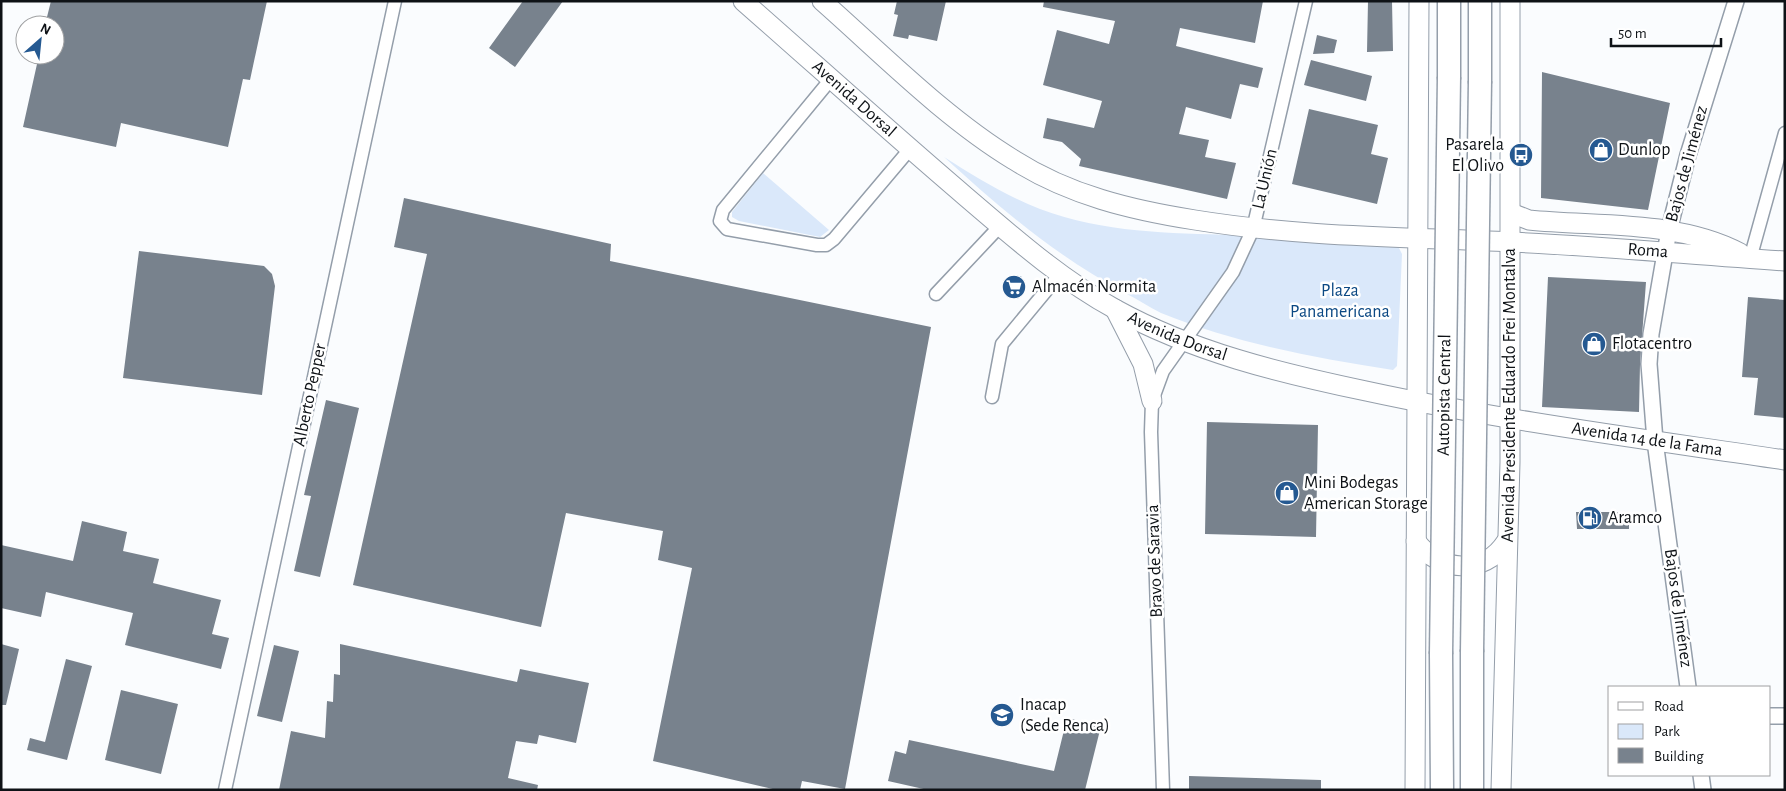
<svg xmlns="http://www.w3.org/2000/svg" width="1786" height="791" font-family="'Alegreya Sans',sans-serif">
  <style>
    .green { fill: #dae8fa }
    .building { fill: #78828d }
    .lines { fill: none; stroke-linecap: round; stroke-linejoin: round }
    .minor-casing { stroke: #949eaa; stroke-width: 15 }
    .tertiary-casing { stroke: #949eaa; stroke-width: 18 }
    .primary-casing { stroke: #949eaa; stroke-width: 21 }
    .motorway-casing { stroke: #949eaa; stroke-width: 25 }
    .minor { stroke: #fff; stroke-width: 12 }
    .tertiary { stroke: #fff; stroke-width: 15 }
    .primary { stroke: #fff; stroke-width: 19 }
    .motorway { stroke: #fff; stroke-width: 22 }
    .motorway-bridge-casing { stroke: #949eaa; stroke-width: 25; stroke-linecap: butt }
    .motorway-bridge { stroke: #fff; stroke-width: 22 }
    .labels { text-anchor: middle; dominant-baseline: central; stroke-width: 5; stroke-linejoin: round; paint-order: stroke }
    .street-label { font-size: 18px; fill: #0e1216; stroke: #fff }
    .poi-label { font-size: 18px; fill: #0e1216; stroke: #fff; text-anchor: start }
    .park-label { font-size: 18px; fill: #0b4883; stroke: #fff }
  </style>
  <rect width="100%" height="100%" fill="#fafcfe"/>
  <path class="green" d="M944,157C974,176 1006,196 1040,209C1105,233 1168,233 1235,235C1289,238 1344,242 1398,246L1402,254L1397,366L1393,370C1314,358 1235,343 1161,313C1149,307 1137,299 1125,293C1055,255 1002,210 944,157Z
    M763,173L829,230L820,237L739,221L732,217V212Z"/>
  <path class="building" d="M51,1H267L250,80L243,79L228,147L121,123L116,147L23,127L39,55H55V25H45Z
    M523,1H563L515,67L489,48Z
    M897,1H946L937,41L909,35L908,39L893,36L898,15L894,14Z
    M1044,1H1263L1255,43L1180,28L1176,46L1263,68L1258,88L1240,84L1231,119L1186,107L1179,134L1209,140L1205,157L1236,163L1227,199L1079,166L1081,159L1062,142L1043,138L1047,118L1094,128L1102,101L1043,85L1057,30L1109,44L1115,21L1043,7Z
    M1368,1H1392L1393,51L1367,52Z
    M1317,35L1337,40L1334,53L1313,54Z
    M1311,60L1372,76L1366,101L1304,85Z
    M1542,72L1670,103L1648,210L1541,198Z
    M1309,109L1378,125L1371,154L1388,158L1377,204L1292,184Z
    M404,198L611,244L610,261L931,327L845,789L802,781L800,790H777L653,761L692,568L658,560L663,531L566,513L541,627L353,585L427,254L394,247Z
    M139,251L264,266L272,274L275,286L262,395L123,378Z
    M1017,276L1025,285L1011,297L1003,288Z
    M1548,277L1646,282L1640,364L1639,412L1542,407Z
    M1748,297L1785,300V418L1754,415L1758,378L1742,377Z
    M326,400L359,408L320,577L294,571L311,496L304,495Z
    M1207,422L1318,425L1316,537L1205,534Z
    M1576,512H1629V529H1577Z
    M82,521L127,532L123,551L159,559L153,583L221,600L212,634L229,638L221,669L125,645L133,613L46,592L41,617L1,608V545L73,561Z
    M1,644L19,649L6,705H1Z
    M340,644L517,682L520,669L589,683L576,743L539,735L537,744L516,741L508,778L538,785L537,790H279L291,731L325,738L327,701L333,702L334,674L340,675Z
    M274,645L299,651L282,722L257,716Z
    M66,659L92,666L67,760L27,750L30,738L45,742Z
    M121,690L178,704L161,774L105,760Z
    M1067,718L1101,726L1085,790H928L888,781L895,751L906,754L909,740L1054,771Z
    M1189,776L1321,780V790H1189Z"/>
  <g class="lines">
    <g class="minor-casing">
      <path id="minor" d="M831,79L723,210L720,221L727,229L817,245H826L834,239L910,149
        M1750,259L1785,133
        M936,294L1000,226
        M992,397L1002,344L1060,274
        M225,790L395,1
        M1163,790L1151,432L1152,401L1163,371L1233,272L1253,229L1306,1"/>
    </g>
    <g class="tertiary-casing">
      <path id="tertiary" d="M1688,687L1655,441L1649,364L1651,334L1669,230L1688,155L1736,1
        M1770,716H1785
        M1701,775L1703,790"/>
    </g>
    <g class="primary-casing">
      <g id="primary">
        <path id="s1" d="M743,1C817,66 890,132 965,196C1012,236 1060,279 1115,309C1193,352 1280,373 1366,391C1504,421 1645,439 1785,460"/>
        <path id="s2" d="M822,1C882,54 946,119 1014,160C1069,195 1131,210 1195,220C1299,237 1405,237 1510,242C1602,246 1693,255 1785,261"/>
        <path d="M1511,213L1529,220C1597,227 1678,220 1740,253"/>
        <path d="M1115,309L1143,364L1152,401"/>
        <path d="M1416,541C1438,572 1484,576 1506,542"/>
        <path d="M1415,790L1419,1"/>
        <path id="s3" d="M1501,790L1510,462V1"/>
      </g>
    </g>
    <g class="motorway-casing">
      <path id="motorway" d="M1449,1V77
        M1480,1V81
        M1472,652V790
        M1441,654L1442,790"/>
    </g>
    <use href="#minor" class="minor"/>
    <use href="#tertiary" class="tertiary"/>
    <use href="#primary" class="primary"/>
    <use href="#motorway" class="motorway"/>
    <g class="motorway-bridge-casing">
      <g id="motorway-bridge">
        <path d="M1472,652L1480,81"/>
        <path id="s4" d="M1441,654L1449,77"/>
      </g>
    </g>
    <use href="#motorway-bridge" class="motorway-bridge"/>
  </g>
  <defs>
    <g id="shop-disc" transform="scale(1.25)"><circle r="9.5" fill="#255991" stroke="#fff"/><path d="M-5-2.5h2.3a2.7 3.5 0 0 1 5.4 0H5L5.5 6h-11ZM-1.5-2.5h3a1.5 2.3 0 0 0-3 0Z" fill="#fff"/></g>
    <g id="bus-disc" transform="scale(1.25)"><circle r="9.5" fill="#255991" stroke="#fff"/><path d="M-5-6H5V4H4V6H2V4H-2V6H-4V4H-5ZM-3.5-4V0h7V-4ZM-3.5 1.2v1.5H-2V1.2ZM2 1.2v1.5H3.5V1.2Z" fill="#fff"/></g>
    <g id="supermarket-disc" transform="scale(1.25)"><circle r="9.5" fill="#255991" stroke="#fff"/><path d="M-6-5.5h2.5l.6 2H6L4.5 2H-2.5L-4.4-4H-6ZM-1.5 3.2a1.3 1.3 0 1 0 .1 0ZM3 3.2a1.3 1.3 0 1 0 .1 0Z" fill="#fff"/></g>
    <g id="fuel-disc" transform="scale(1.25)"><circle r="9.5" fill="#255991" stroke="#fff"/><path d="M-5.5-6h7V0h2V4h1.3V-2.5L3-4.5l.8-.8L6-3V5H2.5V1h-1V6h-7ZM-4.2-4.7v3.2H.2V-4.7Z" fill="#fff"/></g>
    <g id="university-disc" transform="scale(1.25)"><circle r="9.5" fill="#255991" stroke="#fff"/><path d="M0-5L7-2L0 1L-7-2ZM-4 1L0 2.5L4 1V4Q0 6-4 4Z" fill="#fff"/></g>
  </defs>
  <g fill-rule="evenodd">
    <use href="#shop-disc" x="1601" y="150"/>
    <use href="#bus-disc" x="1521" y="155"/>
    <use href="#supermarket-disc" x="1014" y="287"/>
    <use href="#shop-disc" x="1594" y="344"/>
    <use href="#shop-disc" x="1287" y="493"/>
    <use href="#fuel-disc" x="1590" y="518"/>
    <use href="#university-disc" x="1002" y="715"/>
  </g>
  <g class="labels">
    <g class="street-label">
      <text stroke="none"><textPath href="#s1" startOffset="148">Avenida Dorsal</textPath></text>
      <text transform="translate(1687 164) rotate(-75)">Bajos de Jiménez</text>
      <text transform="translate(1265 179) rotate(-77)">La Unión</text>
      <text stroke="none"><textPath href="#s2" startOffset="896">Roma</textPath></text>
      <text stroke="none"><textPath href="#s1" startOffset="552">Avenida Dorsal</textPath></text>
      <text transform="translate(310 395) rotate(-78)">Alberto Pepper</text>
      <text stroke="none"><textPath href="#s4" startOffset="259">Autopista Central</textPath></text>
      <text stroke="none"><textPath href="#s3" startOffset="395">Avenida Presidente Eduardo Frei Montalva</textPath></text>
      <text stroke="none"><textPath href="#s1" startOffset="1034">Avenida 14 de la Fama</textPath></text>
      <text transform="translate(1155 561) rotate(-92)">Bravo de Saravia</text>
      <text transform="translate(1678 608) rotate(82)">Bajos de Jiménez</text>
    </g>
    <g class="poi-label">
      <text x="1504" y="145" text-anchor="end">Pasarela<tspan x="1504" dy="21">El Olivo</tspan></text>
      <text x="1618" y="150">Dunlop</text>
      <text x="1032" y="287">Almacén Normita</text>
      <text x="1612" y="344">Flotacentro</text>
      <text x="1304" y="483">Mini Bodegas<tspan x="1304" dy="21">American Storage</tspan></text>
      <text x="1608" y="518">Aramco</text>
      <text x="1020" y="705">Inacap<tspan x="1020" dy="21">(Sede Renca)</tspan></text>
    </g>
    <g class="park-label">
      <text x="1340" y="291">Plaza<tspan x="1340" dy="21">Panamericana</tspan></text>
    </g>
  </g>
  <rect width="1786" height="791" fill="none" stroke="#0e1216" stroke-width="5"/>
  <rect x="1608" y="686" width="162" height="90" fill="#ffffff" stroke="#9fa0a2"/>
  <rect x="1618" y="702" width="25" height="8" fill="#ffffff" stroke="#9fa0a2"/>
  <text x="1654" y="711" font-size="15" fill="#0e1216">Road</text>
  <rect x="1618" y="724" width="25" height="15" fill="#dae8fa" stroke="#9fa0a2"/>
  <text x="1654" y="736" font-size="15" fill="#0e1216">Park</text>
  <rect x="1618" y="748" width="25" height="15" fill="#78828d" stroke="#9fa0a2"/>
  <text x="1654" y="761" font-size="15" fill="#0e1216">Building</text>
  <g transform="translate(40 40) rotate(27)"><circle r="24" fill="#ffffff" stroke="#9fa0a2"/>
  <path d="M0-4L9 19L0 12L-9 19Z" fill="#255991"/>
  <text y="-8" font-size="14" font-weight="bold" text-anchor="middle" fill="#0e1216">N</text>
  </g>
  <path d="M1611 38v8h110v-8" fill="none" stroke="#0e1216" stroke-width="2.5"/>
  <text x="1618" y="38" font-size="15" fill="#0e1216" stroke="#ffffff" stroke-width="4" paint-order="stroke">50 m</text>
</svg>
